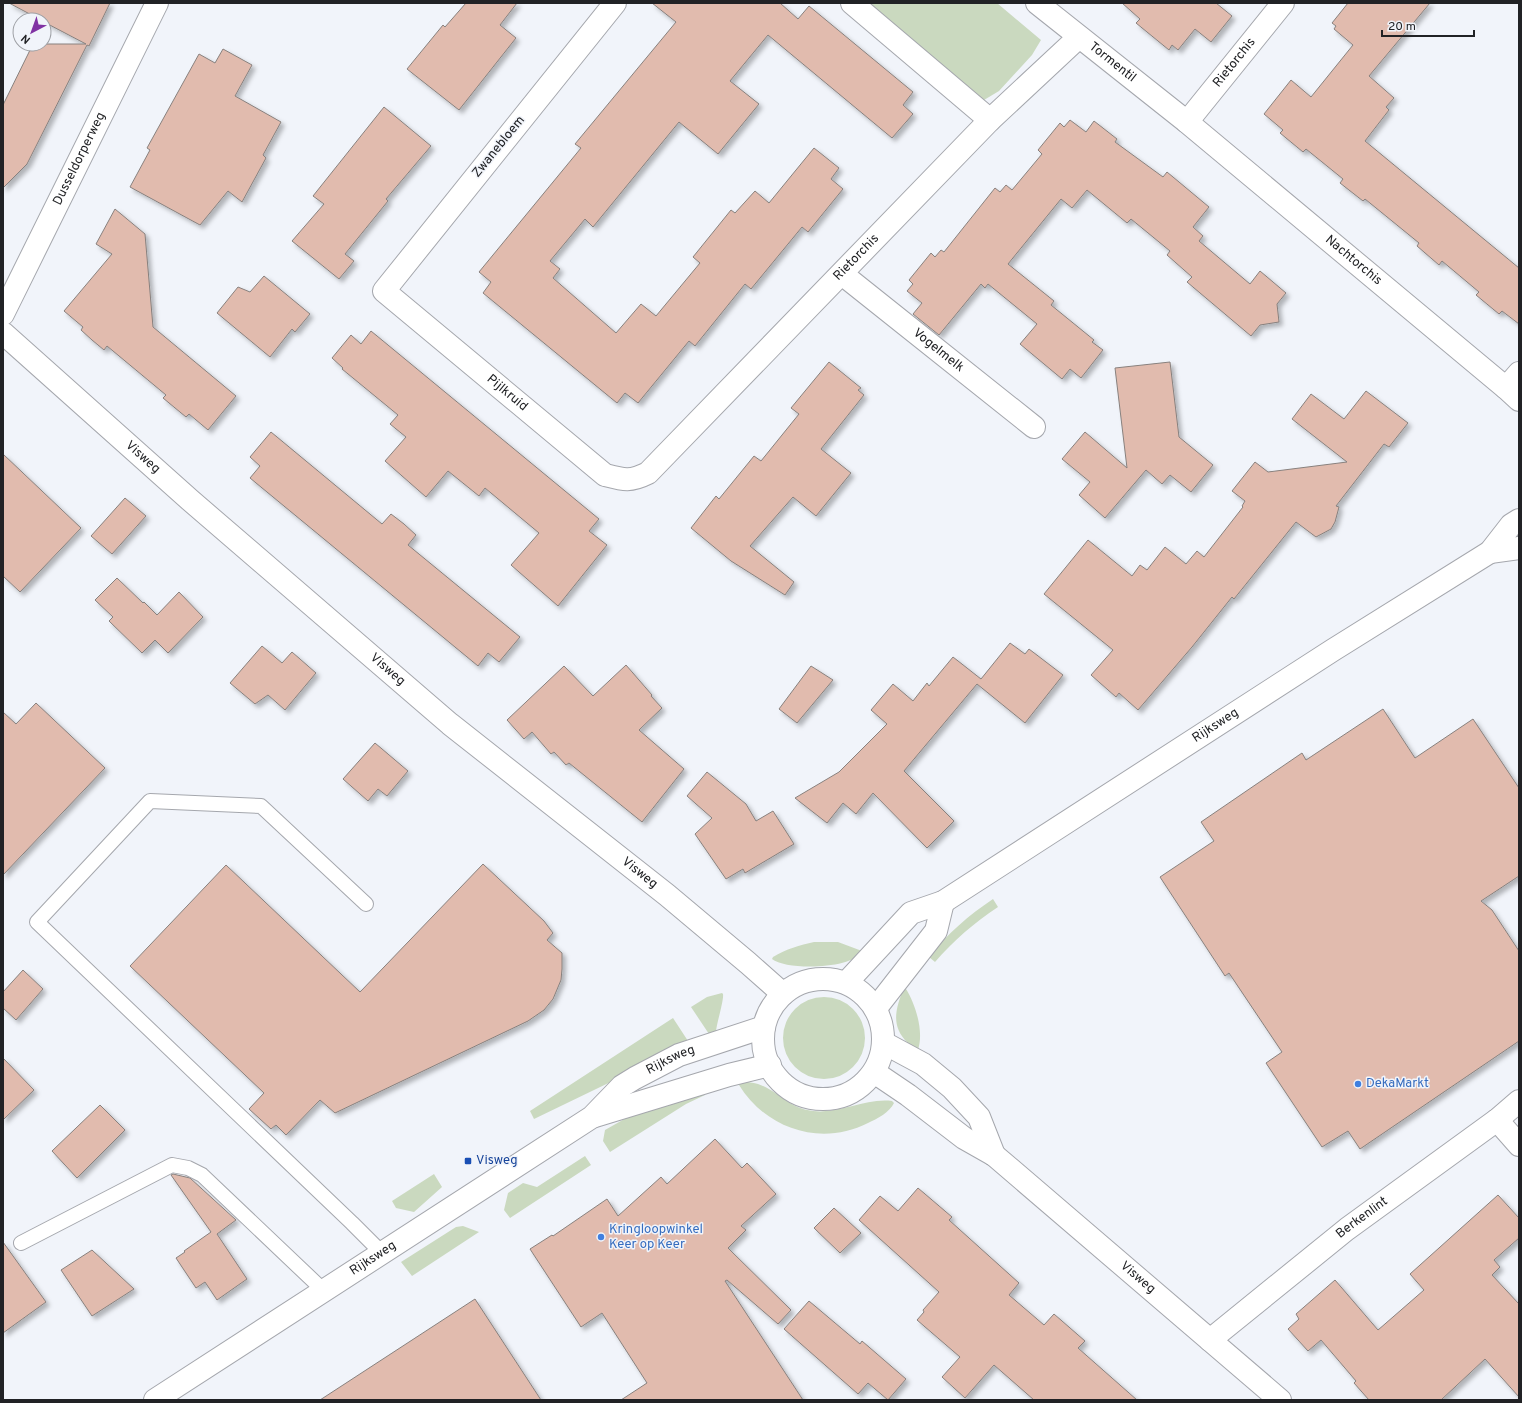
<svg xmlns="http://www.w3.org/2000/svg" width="1522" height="1403" font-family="Overpass,sans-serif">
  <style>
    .green { fill: #cad9bf }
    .building { fill: #e1bbae; stroke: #88817e; filter: url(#shadow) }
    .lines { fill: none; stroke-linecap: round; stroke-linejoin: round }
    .service-casing { stroke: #a5a7ad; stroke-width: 16 }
    .minor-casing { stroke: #a5a7ad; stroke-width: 24 }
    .primary-casing { stroke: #a5a7ad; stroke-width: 24 }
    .service { stroke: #fff; stroke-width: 14 }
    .minor { stroke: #fff; stroke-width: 22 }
    .primary { stroke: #fff; stroke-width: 22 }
    .shop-dot { fill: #3f7fe0; stroke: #f1f4fa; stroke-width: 1.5 }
    .transit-dot { fill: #1a4fb4; stroke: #f1f4fa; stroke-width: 1.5 }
    .labels { text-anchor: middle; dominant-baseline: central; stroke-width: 3; stroke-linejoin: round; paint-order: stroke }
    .street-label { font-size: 13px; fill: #212225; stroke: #f1f4fa }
    .shop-label { font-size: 13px; fill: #366cbe; stroke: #f1f4fa; text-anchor: start }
    .transit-label { font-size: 13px; fill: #164399; stroke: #f1f4fa; text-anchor: start }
  </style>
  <defs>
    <filter id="shadow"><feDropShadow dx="3.5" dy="3.5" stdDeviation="2" flood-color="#0004"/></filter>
  </defs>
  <rect width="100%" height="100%" fill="#f1f4fa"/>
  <path class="green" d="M868,3H997L1041,40L1032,55L999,91L984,100Z
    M993,899L998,907C974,923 954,940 935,962L929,957C947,934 969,915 993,899Z
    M814,942H838L862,951C854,969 787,971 772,959L773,957C786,949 800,945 814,942Z
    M906,989C916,1005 924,1032 918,1050C914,1049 911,1046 908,1043C891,1027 895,1010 903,990Z
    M722,993L723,994C724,1000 717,1022 716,1031L709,1034L691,1007L707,997Z
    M783 1038a41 41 0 1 1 82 0a41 41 0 1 1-82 0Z
    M673,1018L688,1041L623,1076L534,1119L530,1111Z
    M746,1082C750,1082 754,1083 758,1084C779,1091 788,1108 813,1111C841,1114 864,1098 892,1101L894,1103C890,1112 877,1119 868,1123C821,1147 766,1129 739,1085V1083Z
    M703,1090L705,1095L686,1104L610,1152L603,1141L605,1130L628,1117Z
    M585,1156L591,1165L510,1218L504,1210L508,1193L523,1183L537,1187Z
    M434,1174L442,1187L414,1212L396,1208L392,1201Z
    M463,1226L479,1232L412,1276L401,1262L456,1227Z"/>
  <path class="building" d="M9,3H110L89,46L87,45L27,164L3,188V105L33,44H86L44,22V20H41Z
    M466,3H517L500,25L516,38L459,110L407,69L443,25L445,27Z
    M652,3H780L798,19L809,6L913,92L903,105L913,114L892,138L768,35L730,81L759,104L718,154L679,122L593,227L585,219L550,261L560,269L553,278L616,333L641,304L656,316L700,263L693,257L731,210L735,213L755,191L769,203L814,148L839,168L831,179L843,189L808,232L802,227L751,289L745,284L695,346L689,341L638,403L625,393L617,403L483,293L491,282L479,272L581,148L575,144L676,22Z
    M1122,3H1216L1232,16L1211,42L1195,29L1178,50L1172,45L1169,50L1136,23L1140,19Z
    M1348,3H1430L1369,76L1394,98L1386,107L1389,110L1365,141L1519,268V324L1502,311L1499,314L1476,295L1479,292L1442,261L1439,265L1417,246L1419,243L1365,199L1363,201L1340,183L1343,179L1306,149L1303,152L1280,133L1283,130L1264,114L1291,80L1311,97L1353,45L1334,29L1336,26L1332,23Z
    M223,49L252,65L235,96L281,122L263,155L266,158L242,202L228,191L200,225L130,187L150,150L147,148L199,54L215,63Z
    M384,107L431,146L386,199L388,201L345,254L354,261L339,279L292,241L324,204L313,196Z
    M1070,120L1086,132L1094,121L1117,139L1115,142L1163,177L1167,172L1209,207L1193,227L1203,236L1199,241L1250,284L1260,271L1286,293L1277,304L1279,322L1260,325L1251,336L1187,282L1192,277L1167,255L1170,251L1131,219L1127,223L1087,190L1072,208L1061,199L1008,264L1054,301L1051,305L1094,340L1092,342L1103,350L1081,378L1070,369L1062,379L1020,344L1037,324L988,284L985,288L981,284L939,335L913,314L922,303L907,291L913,284L909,280L931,253L935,257L941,250L944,252L995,188L1000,192L1006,185L1012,190L1042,154L1038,150L1060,123L1064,127Z
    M115,209L145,234L153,327L236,396L208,430L189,414L186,417L163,398L166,395L107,346L104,350L92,340L81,330L83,327L64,311L112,254L96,244Z
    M264,276L310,314L295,332L292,329L270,357L217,313L238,287L250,292Z
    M371,331L599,519L589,531L607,545L558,606L511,565L539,533L485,488L479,496L448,471L426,497L385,461L406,437L390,424L398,415L342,369L343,368L332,358L351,335L361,344Z
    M829,362L861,388L858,390L864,395L821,449L851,473L816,516L793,497L750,546L794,582L785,595L731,561L691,528L716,496L719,499L754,456L761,461L799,414L791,408Z
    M1170,362L1179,437L1213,465L1191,492L1170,475L1162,484L1146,470L1105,518L1079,495L1090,482L1062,459L1085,432L1127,468L1115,368Z
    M1366,391L1408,423L1389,447L1384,444L1336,506L1339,507L1335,522L1331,529L1316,537L1296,522L1234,599L1232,597L1192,647L1138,710L1119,693L1116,697L1091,675L1113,650L1044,594L1088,540L1132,576L1140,565L1147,570L1165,547L1186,564L1197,551L1204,557L1243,507L1242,506L1245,501L1232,491L1255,462L1268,472L1347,462L1292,419L1311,394L1344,419Z
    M271,432L382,524L391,514L404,524L416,535L408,545L520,637L499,662L488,653L478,666L250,478L260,466L250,457Z
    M3,454L81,528L20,592L3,576Z
    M125,498L146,516L112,554L91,536Z
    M117,578L143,603L144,602L157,615L179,592L203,617L168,653L155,640L142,653L109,621L113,617L95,600Z
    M1010,643L1025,654L1029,649L1063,675L1025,723L977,684L904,771L954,821L927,848L873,793L856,814L843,803L827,823L795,798L839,772L887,724L871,710L893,684L913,701L927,683L929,686L953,657L981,679Z
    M262,646L282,663L292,652L316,673L285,710L268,695L255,704L230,683Z
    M626,665L652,695L651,696L662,708L639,730L684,769L642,822L569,763L566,765L554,752L551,754L532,732L524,739L507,720L564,666L593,696Z
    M811,666L833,680L797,723L779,709Z
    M36,703L105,768L3,875V712L16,724Z
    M1383,709L1415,758L1473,719L1519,788V876L1481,901L1492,910L1519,951V1041L1360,1149L1348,1131L1322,1147L1266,1063L1282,1052L1229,973L1225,976L1160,877L1214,841L1201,822L1302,753L1306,760Z
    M375,743L408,771L387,796L378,789L368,801L343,779Z
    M707,772L746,804L756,821L773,811L794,844L745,873L743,869L726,879L695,834L712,818L687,796Z
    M483,864L544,921L553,933L547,940L562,953V969L561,980L553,999L544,1010L528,1021L335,1113L320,1100L286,1135L276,1125L271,1129L249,1109L264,1093L130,966L226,865L360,992Z
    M23,970L43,989L16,1020L3,1008V992Z
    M3,1058L34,1090L3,1120Z
    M100,1105L125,1130L77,1178L52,1151Z
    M715,1139L742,1168L747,1163L776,1194L741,1226L746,1230L728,1248L791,1310L778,1324L727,1280L725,1281L803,1400H621L647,1383L602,1313L581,1327L530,1249L552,1235L553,1236L607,1199L618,1216L661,1177L667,1184Z
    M173,1174L190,1178L236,1220L217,1234L247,1279L217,1300L205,1282L196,1288L176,1258L185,1252L184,1251L211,1232L171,1175Z
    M918,1188L952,1217L949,1220L1019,1283L1009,1295L1044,1325L1054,1314L1085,1341L1078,1348L1137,1400H1034L994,1365L965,1398L942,1377L960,1357L917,1320L924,1312L923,1310L939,1292L859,1220L880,1196L898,1211Z
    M1498,1195L1519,1218V1238L1494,1260L1500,1267L1492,1275L1519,1304V1397L1485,1359L1441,1400H1369L1354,1383L1356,1381L1321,1340L1308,1351L1288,1329L1299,1319L1296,1314L1335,1280L1378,1330L1424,1290L1410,1274Z
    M834,1208L861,1233L840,1253L814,1228Z
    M3,1242L46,1302L3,1333Z
    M92,1250L134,1289L92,1316L61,1270Z
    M475,1299L541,1400H320Z
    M809,1301L860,1344L862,1341L906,1379L888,1400L868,1383L858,1394L784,1329Z"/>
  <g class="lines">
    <g class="service-casing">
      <path id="service" d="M366,904L261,806L150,801L37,922L352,1223L382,1253
        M21,1243L172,1165L188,1168L202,1175L323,1290"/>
    </g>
    <g class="minor-casing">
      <g id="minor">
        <path id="s1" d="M615,3L384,291L605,475C624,480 630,482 648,473L990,120L1079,37"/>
        <path d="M852,3L990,120"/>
        <path id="s2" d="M1037,3L1187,122L1506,388L1519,400"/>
        <path id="s3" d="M1187,122L1283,3"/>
        <path id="s4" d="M842,274L1034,427"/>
        <path id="s5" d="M3,314L157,3"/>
        <path id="s6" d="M3,333L190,500L450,724L667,895L748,963L783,994"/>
        <path d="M1506,388L1519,373"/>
        <path d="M884,1043L923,1064L952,1088L979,1117L994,1155"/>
        <path id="s7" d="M874,1072L908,1095L964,1138L994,1155L1280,1400"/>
        <path d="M1497,1120L1519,1145"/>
        <path id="s8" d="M1210,1340L1347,1229L1497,1120L1519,1101"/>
      </g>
    </g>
    <g class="primary-casing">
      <g id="primary">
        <path d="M1490,552L1519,548"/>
        <circle cx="823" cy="1039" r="60"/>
        <path id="s9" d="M846,983L911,913L943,902L1333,650L1490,552L1511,525L1519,520"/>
        <path d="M876,1008L936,931L943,902"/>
        <path d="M595,1116L729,1075L770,1065"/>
        <path id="s10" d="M155,1400L592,1117L622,1086L635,1078L679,1055L764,1027"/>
      </g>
    </g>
    <use href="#service" class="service"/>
    <use href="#minor" class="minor"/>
    <use href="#primary" class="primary"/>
  </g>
  <g class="shop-dot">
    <circle cx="1358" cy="1084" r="4"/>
    <circle cx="601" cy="1237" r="4"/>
  </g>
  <rect class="transit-dot" x="464" y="1157" width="8" height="8" rx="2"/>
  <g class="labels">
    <g class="street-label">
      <text stroke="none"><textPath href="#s2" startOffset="96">Tormentil</textPath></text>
      <text stroke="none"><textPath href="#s3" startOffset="76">Rietorchis</textPath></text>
      <text transform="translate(499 147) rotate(-51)">Zwanebloem</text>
      <text stroke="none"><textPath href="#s5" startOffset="173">Dusseldorperweg</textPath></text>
      <text stroke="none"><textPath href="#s1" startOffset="1001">Rietorchis</textPath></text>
      <text stroke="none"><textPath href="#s2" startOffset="408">Nachtorchis</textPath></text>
      <text stroke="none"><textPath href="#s4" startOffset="123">Vogelmelk</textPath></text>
      <text stroke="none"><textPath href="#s1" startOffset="529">Pijlkruid</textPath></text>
      <text stroke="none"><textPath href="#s6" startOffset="187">Visweg</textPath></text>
      <text stroke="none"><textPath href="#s6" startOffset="511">Visweg</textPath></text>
      <text stroke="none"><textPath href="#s9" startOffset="454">Rijksweg</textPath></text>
      <text stroke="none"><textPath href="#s6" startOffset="835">Visweg</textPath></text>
      <text stroke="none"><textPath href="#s10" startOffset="619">Rijksweg</textPath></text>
      <text stroke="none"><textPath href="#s8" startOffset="195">Berkenlint</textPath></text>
      <text stroke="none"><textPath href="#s10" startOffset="260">Rijksweg</textPath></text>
      <text stroke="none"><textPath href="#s7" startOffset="335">Visweg</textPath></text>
    </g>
    <g class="shop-label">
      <text x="1366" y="1084">DekaMarkt</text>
      <text x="609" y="1230">Kringloopwinkel<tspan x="609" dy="15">Keer op Keer</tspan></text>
    </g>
    <g class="transit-label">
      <text x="476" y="1161">Visweg</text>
    </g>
  </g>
  <rect width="1522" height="1403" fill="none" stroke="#212225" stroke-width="8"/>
  <g transform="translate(32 32) rotate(221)"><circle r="19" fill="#f1f4fa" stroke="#9ea0a5"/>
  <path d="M0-3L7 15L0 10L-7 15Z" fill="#8032a3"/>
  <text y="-6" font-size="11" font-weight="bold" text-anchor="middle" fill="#212225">N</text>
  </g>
  <path d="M1382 30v6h92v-6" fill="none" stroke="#212225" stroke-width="2"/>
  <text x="1388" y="30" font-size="12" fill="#212225" stroke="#f1f4fa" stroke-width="3" paint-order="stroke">20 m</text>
</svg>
